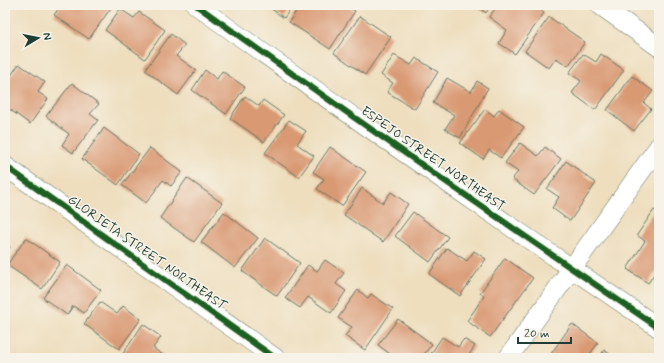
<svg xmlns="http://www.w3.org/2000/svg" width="664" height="363" font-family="Mynerve,sans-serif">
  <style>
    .building { fill: #d99973 }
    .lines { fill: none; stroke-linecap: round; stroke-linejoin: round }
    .street-casing { stroke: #677564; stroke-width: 20 }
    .street { stroke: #fff; stroke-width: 19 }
    .cycleway-casing { stroke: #f7f3e8; stroke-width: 8 }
    .cycleway { stroke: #1b5e20; stroke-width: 6 }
    .labels { text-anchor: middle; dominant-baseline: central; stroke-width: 3; stroke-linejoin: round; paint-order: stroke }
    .street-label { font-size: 13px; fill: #1f3d34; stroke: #f7f3e8 }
  </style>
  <rect width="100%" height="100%" fill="#f7f3e8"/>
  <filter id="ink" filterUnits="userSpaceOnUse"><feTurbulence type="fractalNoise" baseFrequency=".025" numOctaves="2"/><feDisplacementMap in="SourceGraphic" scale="8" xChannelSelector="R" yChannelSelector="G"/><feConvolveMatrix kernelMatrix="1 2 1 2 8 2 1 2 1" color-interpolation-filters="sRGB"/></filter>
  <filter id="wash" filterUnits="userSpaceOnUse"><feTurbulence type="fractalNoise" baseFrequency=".012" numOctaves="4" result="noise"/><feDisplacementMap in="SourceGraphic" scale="16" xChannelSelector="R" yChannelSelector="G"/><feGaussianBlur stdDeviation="0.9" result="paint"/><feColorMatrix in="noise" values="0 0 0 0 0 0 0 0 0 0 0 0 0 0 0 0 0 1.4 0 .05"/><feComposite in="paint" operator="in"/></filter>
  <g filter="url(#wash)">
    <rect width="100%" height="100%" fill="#eedebe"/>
    <g id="blocks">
      <path class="building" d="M61,5H113L89,39L54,15Z
        M266,5H293L284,18Z
        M300,5H345L355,11L330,49L289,22Z
        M474,5H491L486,13Z
        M498,5H533L544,13L515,54L499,43L507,30L489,17Z
        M120,9L134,18L139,12L165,30L145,59L105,30Z
        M360,16L391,37L365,75L334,53Z
        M549,17L585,42L568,66L556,58L549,68L525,51Z
        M171,34L185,45L176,56L196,70L178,95L145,70Z
        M583,54L596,62L601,54L624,70L595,110L572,93L581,81L569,73Z
        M394,55L411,65L416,58L438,72L415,109L387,92L393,83L381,75Z
        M19,64L45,82L38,92L48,99L30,124L5,106V84Z
        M205,70L217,79L222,71L245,87L226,114L192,90Z
        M632,76L653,91L644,103L651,109L634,131L607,110Z
        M447,78L471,92L477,81L488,88L460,138L445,129L454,115L433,103Z
        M72,83L99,104L90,114L98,120L73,153L62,145L69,134L46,116Z
        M245,96L259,106L263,100L284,115L264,142L230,118Z
        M485,109L494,116L499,109L524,127L501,158L489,150L483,159L460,143Z
        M289,120L306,131L297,144L314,156L299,177L265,153Z
        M104,128L139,154L118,185L82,159Z
        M520,143L538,156L545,147L561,159L534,195L512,179L518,172L505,163Z
        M330,147L366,172L342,206L317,189L324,179L313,172Z
        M150,148L182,172L171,186L163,180L146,203L122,185Z
        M566,161L596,183L570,221L552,208L559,197L547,189Z
        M187,178L222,203L194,242L160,218Z
        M362,188L383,203L391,192L408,204L383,242L344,215Z
        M654,210L659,213V267L648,283L627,269L645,241L637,235Z
        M224,212L258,238L235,268L201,242Z
        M413,212L448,237L430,262L395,236Z
        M26,238L60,262L42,289L7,265Z
        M265,238L300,263L277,296L242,271Z
        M5,243L10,247L5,254Z
        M447,248L467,261L474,251L486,259L460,296L429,274Z
        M505,258L533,278L490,337L467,321L484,296L480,293Z
        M325,260L344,273L336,284L346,291L331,313L308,297L300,308L285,298L308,265L317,271Z
        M67,265L101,290L84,313L73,306L67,315L43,298Z
        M358,290L368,298L371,294L393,309L365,350L345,336L352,327L338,318Z
        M100,302L117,314L123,306L141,319L119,349L84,324Z
        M398,319L432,344L421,358H386L390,354L378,345Z
        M143,324L161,337L153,348L167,358H120Z
        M572,324L598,343L587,358H548Z
        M442,337L458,347L464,339L475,346L467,358H428Z
        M604,350L616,358H599Z"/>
    </g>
  </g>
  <g filter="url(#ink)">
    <use href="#blocks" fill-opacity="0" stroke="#677564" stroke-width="1"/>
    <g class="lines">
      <g class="street-casing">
        <path id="street" d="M196,5C349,115 503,222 659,328
          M600,5L659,47
          M5,166L275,358
          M508,358L659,146"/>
      </g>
      <use href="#street" class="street"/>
      <g class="cycleway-casing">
        <path id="cycleway" d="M196,5C349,115 503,222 659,328
          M5,166L275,358"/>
      </g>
      <use href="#cycleway" class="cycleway"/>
    </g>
  </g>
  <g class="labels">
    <g class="street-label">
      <text transform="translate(433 159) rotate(35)">ESPEJO STREET NORTHEAST</text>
      <text transform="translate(147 253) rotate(35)">GLORIETA STREET NORTHEAST</text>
    </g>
  </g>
  <rect width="664" height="363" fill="none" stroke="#f7f3e8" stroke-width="20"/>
  <g transform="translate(38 38) rotate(80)" stroke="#f7f3e8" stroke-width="3" paint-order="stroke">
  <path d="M0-3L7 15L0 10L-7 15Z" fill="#1f3d34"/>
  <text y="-6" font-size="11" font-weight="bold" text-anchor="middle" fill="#1f3d34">N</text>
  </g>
  <path d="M518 337v6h53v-6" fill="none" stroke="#1f3d34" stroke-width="2"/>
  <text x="524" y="337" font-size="12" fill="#1f3d34" stroke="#f7f3e8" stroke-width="3" paint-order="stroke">20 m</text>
</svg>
